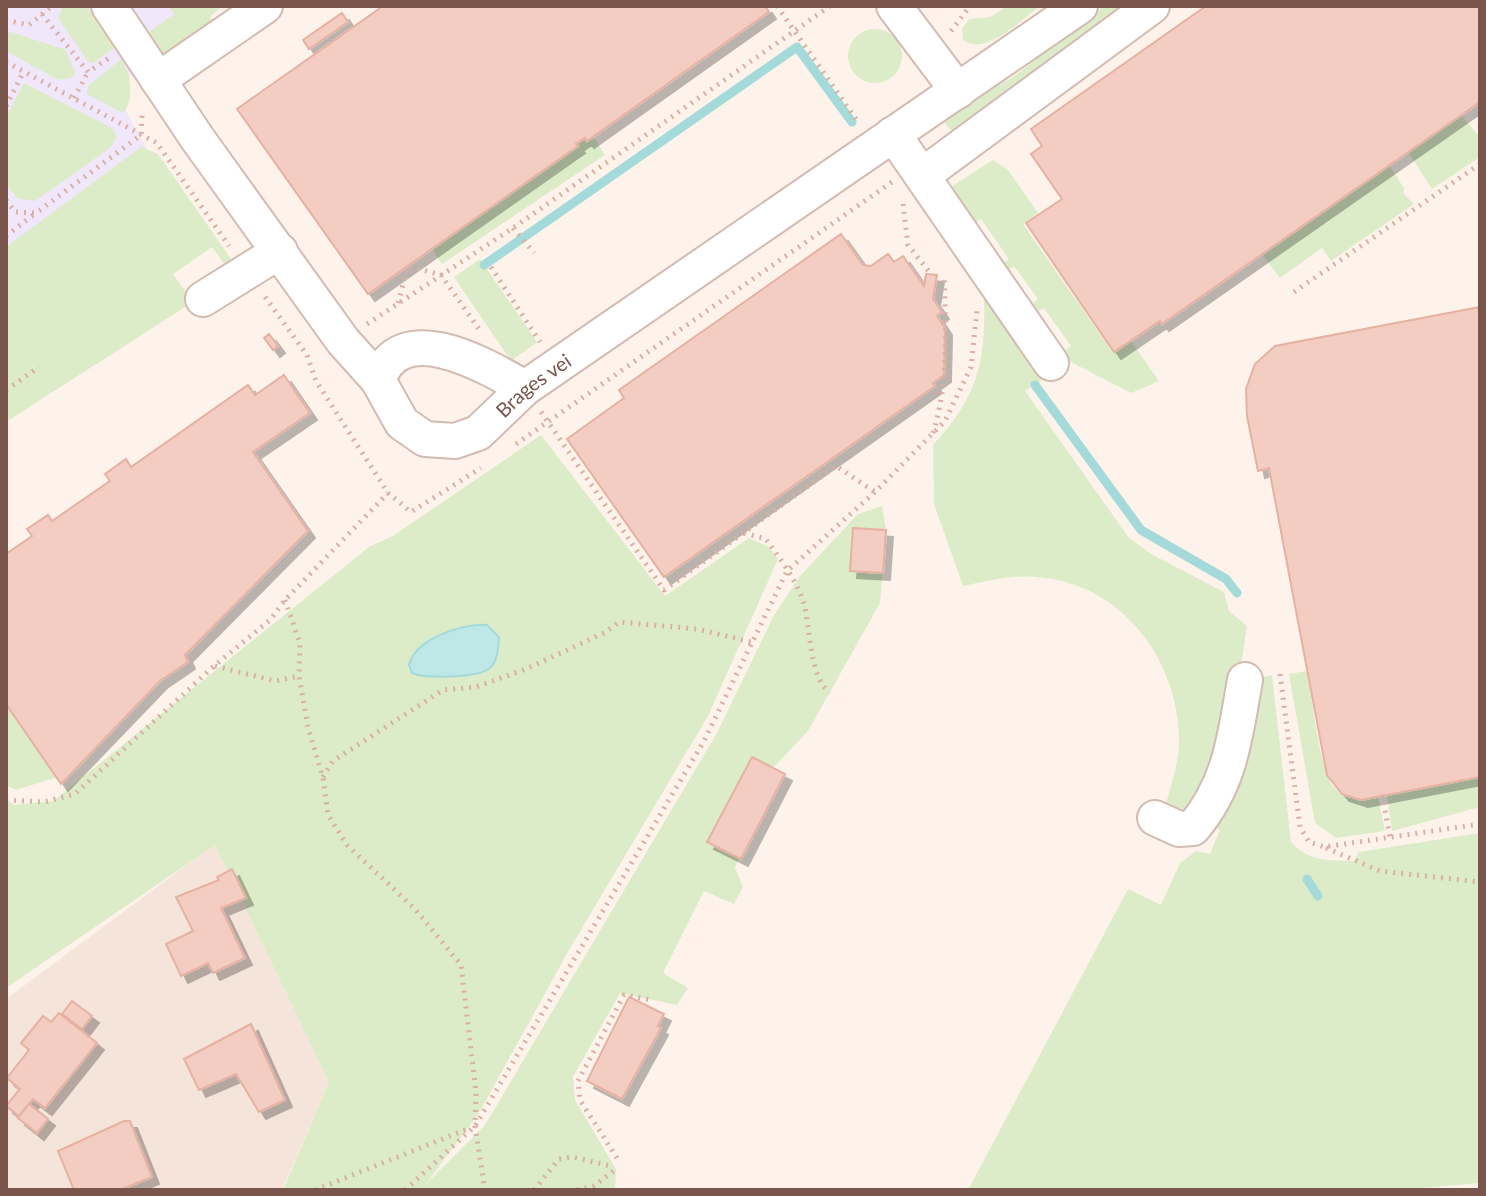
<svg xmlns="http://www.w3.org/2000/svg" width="1486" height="1196" font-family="Lato,sans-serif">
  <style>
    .residential { fill: #f5e4d9 }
    .education { fill: #f0e7fa }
    .green { fill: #dcecc8 }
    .water { fill: #bee8e7; stroke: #a4dad9; stroke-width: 2 }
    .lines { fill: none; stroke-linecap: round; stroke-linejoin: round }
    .stream { stroke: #a4dad9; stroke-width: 9 }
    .building { fill: #f3cdc2; stroke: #e6b1a2; stroke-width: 2; filter: url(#shadow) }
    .minor-casing { stroke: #d3bbb2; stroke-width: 38 }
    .path { stroke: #d9b0a4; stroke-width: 5; stroke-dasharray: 2 6; stroke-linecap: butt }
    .minor { stroke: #fff; stroke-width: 34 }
    .labels { text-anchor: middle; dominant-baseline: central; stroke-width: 7; stroke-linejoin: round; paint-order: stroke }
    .street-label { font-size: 20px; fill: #79554c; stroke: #fff7f1 }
  </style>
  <defs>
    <filter id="shadow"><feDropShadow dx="7" dy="7" stdDeviation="0" flood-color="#0004"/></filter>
  </defs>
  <rect width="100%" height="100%" fill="#fdf3ea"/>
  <path class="residential" d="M215,844L329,1082L282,1190H6V999Z"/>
  <path class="education" d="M6,6H169L188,37L129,76L126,111L147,149L6,252Z"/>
  <path class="green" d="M63,6H86L115,47L93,63L88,61L58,18Z
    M169,6H222L210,17L219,28L165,58L157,56L142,37L174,14Z
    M1008,6H1040C1022,19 986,57 963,40L962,29L969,19L990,17Z
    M1104,6H1128L952,132L940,117L1012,78Z
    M848 56a27 27 0 1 1 54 0a27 27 0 1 1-54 0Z
    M11,32L66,50L75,72L73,77L58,80L8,52L6,33Z
    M121,59C131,73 135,100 123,113L87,94L88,86Z
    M24,83L112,128L117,137L110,148L35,201L17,198L6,184V117Z
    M1461,115L1480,137V157L1432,189L1408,152Z
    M595,139L605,155L442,264L430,246L582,141Z
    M141,147L158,154L238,269L231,273L212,247L173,274L193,302L6,422V247Z
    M993,160L1008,170L1038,213L1023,224L1113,353L1131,341L1159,381L1131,393L1071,362L1062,353L1071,346L1044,308L1034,313L1029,306L1038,299L1014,266L1006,272L1001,265L1009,259L981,219L972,224L946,190Z
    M1389,165L1404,188L1403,193L1414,204L1331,261L1322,248L1280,278L1262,254Z
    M480,259L537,342L511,361L454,277Z
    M989,297L1046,378L1025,391L1129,538L1153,555L1224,592L1229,611L1247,626L1240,672L1196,815L1165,808C1170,787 1179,763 1179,742C1180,661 1121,582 1036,577C1011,575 988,581 963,586L934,504L933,445C976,399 986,363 984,301Z
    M541,435L665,596L749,538L769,547L778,559L708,716L569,950L479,1113L426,1184L485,1125L717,733L774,615L800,576L858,514L882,506L886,530L880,603L808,731L773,768L735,868L743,887L734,904L704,891L663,973L688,988L677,1005L620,993L573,1077L575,1100L616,1169L615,1190H283L329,1082L215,845L6,988V798L14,805L53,801L369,547L393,536Z
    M1307,671C1311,694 1320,770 1333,786C1344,800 1362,800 1378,797L1385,831L1336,838L1315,823L1289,674Z
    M1272,675L1291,842C1309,862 1328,860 1354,861L1359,852L1480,833V1183L1399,1190H968L1128,889L1161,905L1180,863L1196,851L1210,854L1220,830L1211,825L1253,679Z
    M6,699L58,777L16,790L6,785Z
    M1480,777V807L1392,831L1387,795Z"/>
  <path class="water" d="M487,625L499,637C498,647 498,661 490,668C478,678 426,679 412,673L409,665C415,639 462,623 487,625Z"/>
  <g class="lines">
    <path class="stream" d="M484,265L797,47L852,122
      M1035,385L1141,530L1226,579L1237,593
      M1307,879L1318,896"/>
  </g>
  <path class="building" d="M383,6H765L769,12L587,141L585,138L576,144L578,146L368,294L237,109Z
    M1206,6H1480V102L1162,324L1160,321L1114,352L1026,223L1062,199L1031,154L1042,146L1031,129Z
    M342,13L348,22L309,49L303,40Z
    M841,234L863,265L871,266L888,254L894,262L903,256L924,286L926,274L937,275L933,299L942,312L937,316L945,328L944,375L933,383L935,386L664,577L567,439L624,398L619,390Z
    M1480,307V777L1361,800L1342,794L1327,775L1269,468L1258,471L1247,416L1246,389L1255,364L1275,346Z
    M269,334L278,346L273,350L264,338Z
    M284,375L310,413L253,452L308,531L185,655L188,662L160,681L61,784L6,704V554L32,536L27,529L48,515L52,521L110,481L105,474L126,459L131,467L248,385L255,395Z
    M853,528L886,530L883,573L850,571Z
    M752,757L785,774L741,859L707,842Z
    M232,869L246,898L221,908L245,958L213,973L208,963L181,976L166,944L193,931L176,897L219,880L217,877Z
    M629,997L664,1014L658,1026L661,1028L622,1099L587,1081Z
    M72,1001L92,1016L82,1029L62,1014Z
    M59,1013L97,1043L45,1108L33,1099L19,1116L6,1106L20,1089L7,1078L29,1050L21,1043L43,1016L51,1022Z
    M251,1024L285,1100L259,1112L236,1074L199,1090L184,1059Z
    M29,1104L48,1119L37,1133L18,1118Z
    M124,1121H130L152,1177L120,1190H74L58,1151Z"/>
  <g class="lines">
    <g class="minor-casing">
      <g id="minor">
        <path id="s1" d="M109,6L197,138L343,341L378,380L402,423L425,439L455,441L478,433L525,388L1080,6"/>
        <path d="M894,6L958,91"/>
        <path d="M158,80L265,6"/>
        <path d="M893,134L1051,363"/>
        <path d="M923,175L1152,6"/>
        <path d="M203,299L280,251"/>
        <path d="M378,380C401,315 486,366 525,388"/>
        <path d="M1155,818L1179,829L1193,828C1231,783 1235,736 1245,680"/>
      </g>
    </g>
    <path class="path" d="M777,6L858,122
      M42,14L88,72L109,58
      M6,20L29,25L52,6
      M951,31L970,6
      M6,62L157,143L229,246
      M74,98L88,72
      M6,106L24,71
      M6,200L15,212L36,213L141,135L142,115
      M903,204L908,245L931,274
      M513,228L534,253
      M6,236L36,213
      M491,267L540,342
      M1294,292L1480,164
      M265,297L307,355L316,381L388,493L411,512L481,468
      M398,303L408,266L441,275L479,329
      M367,324L513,228L830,6
      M6,390L39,367
      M541,412L664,590L836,466L875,492
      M933,433C949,381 946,331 944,277
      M516,444L892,182
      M744,533L766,539C780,559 797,580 804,604C810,626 810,681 830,692
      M285,600L300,643L299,676L308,727L323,778L328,815L347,845L415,909L461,965L476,1092L475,1126L485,1190
      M215,666L275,681L299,676
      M1280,674L1300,827L1309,842L1324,847L1480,824
      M323,777L333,761L443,690L476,687L526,669L604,633L619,622L697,629L751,642
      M1382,795L1390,837
      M6,800L44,802L75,794L214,666L270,620L285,600L388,493
      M1326,848L1380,871L1480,882
      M617,1158L580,1100L578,1081L624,995L652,1000
      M315,1190L470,1128
      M405,1190L475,1126L704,741L787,571L875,492L945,421L971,367L977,310
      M534,1190L559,1159L572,1157L611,1166
      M577,1190L594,1186L616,1169"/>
    <use href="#minor" class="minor"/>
  </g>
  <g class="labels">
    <g class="street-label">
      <text stroke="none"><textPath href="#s1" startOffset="666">Brages vei</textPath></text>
    </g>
  </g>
  <rect width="1486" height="1196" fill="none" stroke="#79554c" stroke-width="16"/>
</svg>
